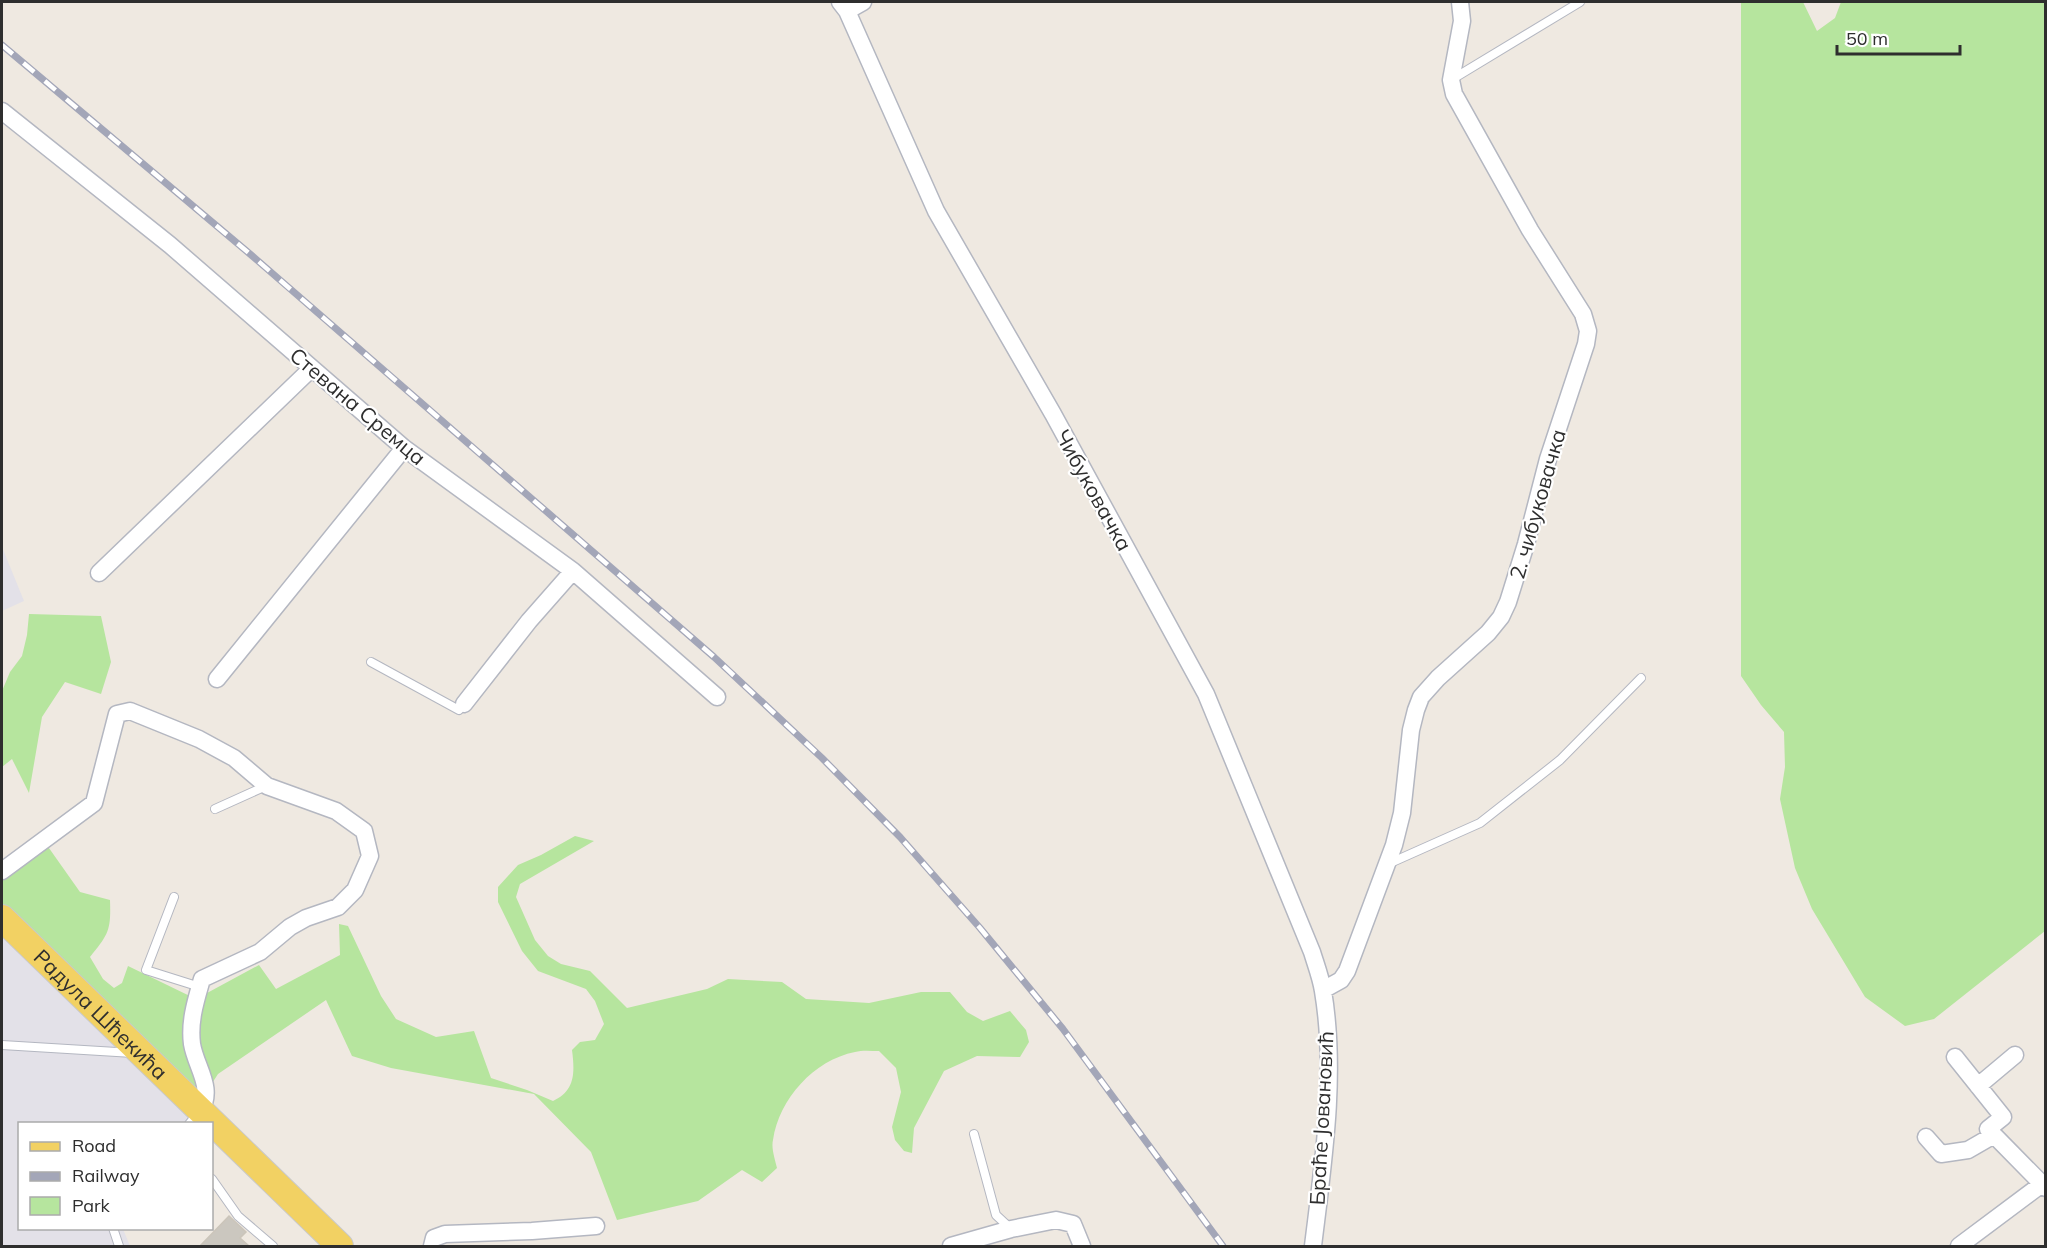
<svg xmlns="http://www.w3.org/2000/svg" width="2047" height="1248" font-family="Mulish,sans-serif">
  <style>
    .industrial { fill: #e3e1e8 }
    .green { fill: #b6e59e }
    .building { fill: #cbc7bf; stroke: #cbc5ba; stroke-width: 1.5 }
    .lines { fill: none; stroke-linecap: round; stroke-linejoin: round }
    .service-casing { stroke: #b4b7c1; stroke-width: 10 }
    .minor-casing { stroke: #b4b7c1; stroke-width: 19 }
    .primary-casing { stroke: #c9c9c9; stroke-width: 28 }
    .service { stroke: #fff; stroke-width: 8 }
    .minor { stroke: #fff; stroke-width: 16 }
    .primary { stroke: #f2d163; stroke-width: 26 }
    .rail-casing { stroke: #a3a6b8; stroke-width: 7 }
    .rail { stroke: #fff; stroke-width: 4.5; stroke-dasharray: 14; stroke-linecap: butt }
    .labels { text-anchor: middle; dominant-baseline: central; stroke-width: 4.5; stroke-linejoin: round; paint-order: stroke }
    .street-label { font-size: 21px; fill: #2e2e2e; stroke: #fff }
  </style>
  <rect width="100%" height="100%" fill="#efe9e1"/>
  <path class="industrial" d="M2,547L24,601L2,611Z
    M2,913L200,1112L189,1123L20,1124V1228L123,1229L130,1246H2Z"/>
  <path class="green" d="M1741,2H1803L1817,31L1835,18L1841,2H2045V931L1934,1019L1905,1026L1865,997L1812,909L1795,868L1780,799L1785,767L1784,732L1761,705L1741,676Z
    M29,614L101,616L111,662L101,694L65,682L42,717L29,793L12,759L2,767V691L10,672L22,656L27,635Z
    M575,836L594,841L520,884L516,897L535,940L548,956L561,964L590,971L627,1008L707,989L728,979L782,982L806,999L869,1003L921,992H950L967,1012L983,1021L1010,1011L1026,1030L1029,1042L1020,1057L977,1056L944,1071L914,1128L912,1153L904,1151L895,1140L892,1127L901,1092L896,1068L879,1051C871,1051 862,1050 855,1052C814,1060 779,1099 773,1140C771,1148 775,1159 777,1168L762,1182L742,1170L698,1201L617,1220L591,1152L534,1094L391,1068L352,1056L326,1000L218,1074L207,1091L206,1100L2,918V879L44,841L80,892L110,900C111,930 109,934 90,957L103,979L114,988L122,983L128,966L196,999L259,965L276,989L340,955L339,924L348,926L381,996L396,1019L436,1037L474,1031L491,1078L527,1090L553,1101C575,1091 575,1073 572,1050L580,1042L595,1040L604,1024L595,1001L586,989L538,971L522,951L498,902V887L518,865L541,855Z"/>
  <path class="building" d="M229,1216L246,1232L240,1238L249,1246H200Z"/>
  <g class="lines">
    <g class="service-casing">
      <path id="service" d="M1451,80L1580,2
        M371,662L459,710L464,704
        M215,809L266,786
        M1388,864L1480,823L1560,760L1641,678
        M174,897L146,970L200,987
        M2,1045L133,1053
        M189,1124L199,1112
        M974,1134L996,1215L1011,1229
        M212,1179L238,1216L273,1246
        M113,1228L119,1246"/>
    </g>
    <g class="minor-casing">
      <path id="minor" d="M840,2L847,11L936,211L1053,414L1206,694L1312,952C1316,965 1321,978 1323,991C1337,1074 1323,1164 1313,1246
        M847,11L863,2
        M2,111L170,245L404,448L573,571L717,697
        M99,573L312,368
        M217,679L404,448
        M464,704L529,621L573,571
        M2,871L94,803L117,714L130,711L199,739L234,758L267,786L336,811L364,831L370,856L355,890L338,907L306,918L290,927L260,952L202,979C196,1000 189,1021 192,1044C196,1068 215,1088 200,1112
        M1323,990L1341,980L1347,971L1394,845L1402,813L1411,730L1416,710L1421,697L1438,678L1488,633L1501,617L1508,602L1526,544L1548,459L1586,344L1588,331L1583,314L1530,230L1454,94L1451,80L1462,21L1460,2
        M1955,1057L2003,1117L1988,1129L2046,1188
        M1978,1086L2015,1055
        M1926,1137L1941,1154L1968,1150L1994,1135
        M432,1246L434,1238L445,1234L532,1231L596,1226
        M951,1246L1011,1229L1056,1220L1073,1224L1082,1246
        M1959,1246L2042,1184"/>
    </g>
    <g class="primary-casing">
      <g id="primary">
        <path id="s1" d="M2,918L340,1246"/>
      </g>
    </g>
    <use href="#service" class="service"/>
    <use href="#minor" class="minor"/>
    <use href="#primary" class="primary"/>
    <g class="rail-casing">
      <path id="rail" d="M2,45L250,254L714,657L822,758L900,837L980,928L1063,1029L1223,1246"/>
    </g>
    <use href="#rail" class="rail"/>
  </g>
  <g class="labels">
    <g class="street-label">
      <text transform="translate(358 406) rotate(40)">Стевана Сремца</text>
      <text transform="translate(1094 490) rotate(61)">Чибуковачка</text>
      <text transform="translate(1537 504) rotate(-74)">2. чибуковачка</text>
      <text stroke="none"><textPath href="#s1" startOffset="138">Радула Шћекића</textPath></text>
      <text transform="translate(1321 1118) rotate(-87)">Браће Јовановић</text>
    </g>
  </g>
  <rect width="2047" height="1248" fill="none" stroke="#2e2e2e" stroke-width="6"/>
  <rect x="18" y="1122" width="195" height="108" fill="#ffffff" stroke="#ababab" stroke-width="1.5"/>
  <rect x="30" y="1142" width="30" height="9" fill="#f2d163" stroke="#ababab" stroke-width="1.5"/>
  <text x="72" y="1152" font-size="18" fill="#2e2e2e">Road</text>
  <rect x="30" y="1172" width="30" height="9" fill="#a3a6b8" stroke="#ababab" stroke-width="1.5"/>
  <text x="72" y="1182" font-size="18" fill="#2e2e2e">Railway</text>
  <rect x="30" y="1197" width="30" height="18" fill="#b6e59e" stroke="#ababab" stroke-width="1.5"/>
  <text x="72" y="1212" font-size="18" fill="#2e2e2e">Park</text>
  <path d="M1837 45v9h123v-9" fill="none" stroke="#2e2e2e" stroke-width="3"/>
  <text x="1846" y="45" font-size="18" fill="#2e2e2e" stroke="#ffffff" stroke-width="4.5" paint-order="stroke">50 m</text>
</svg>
